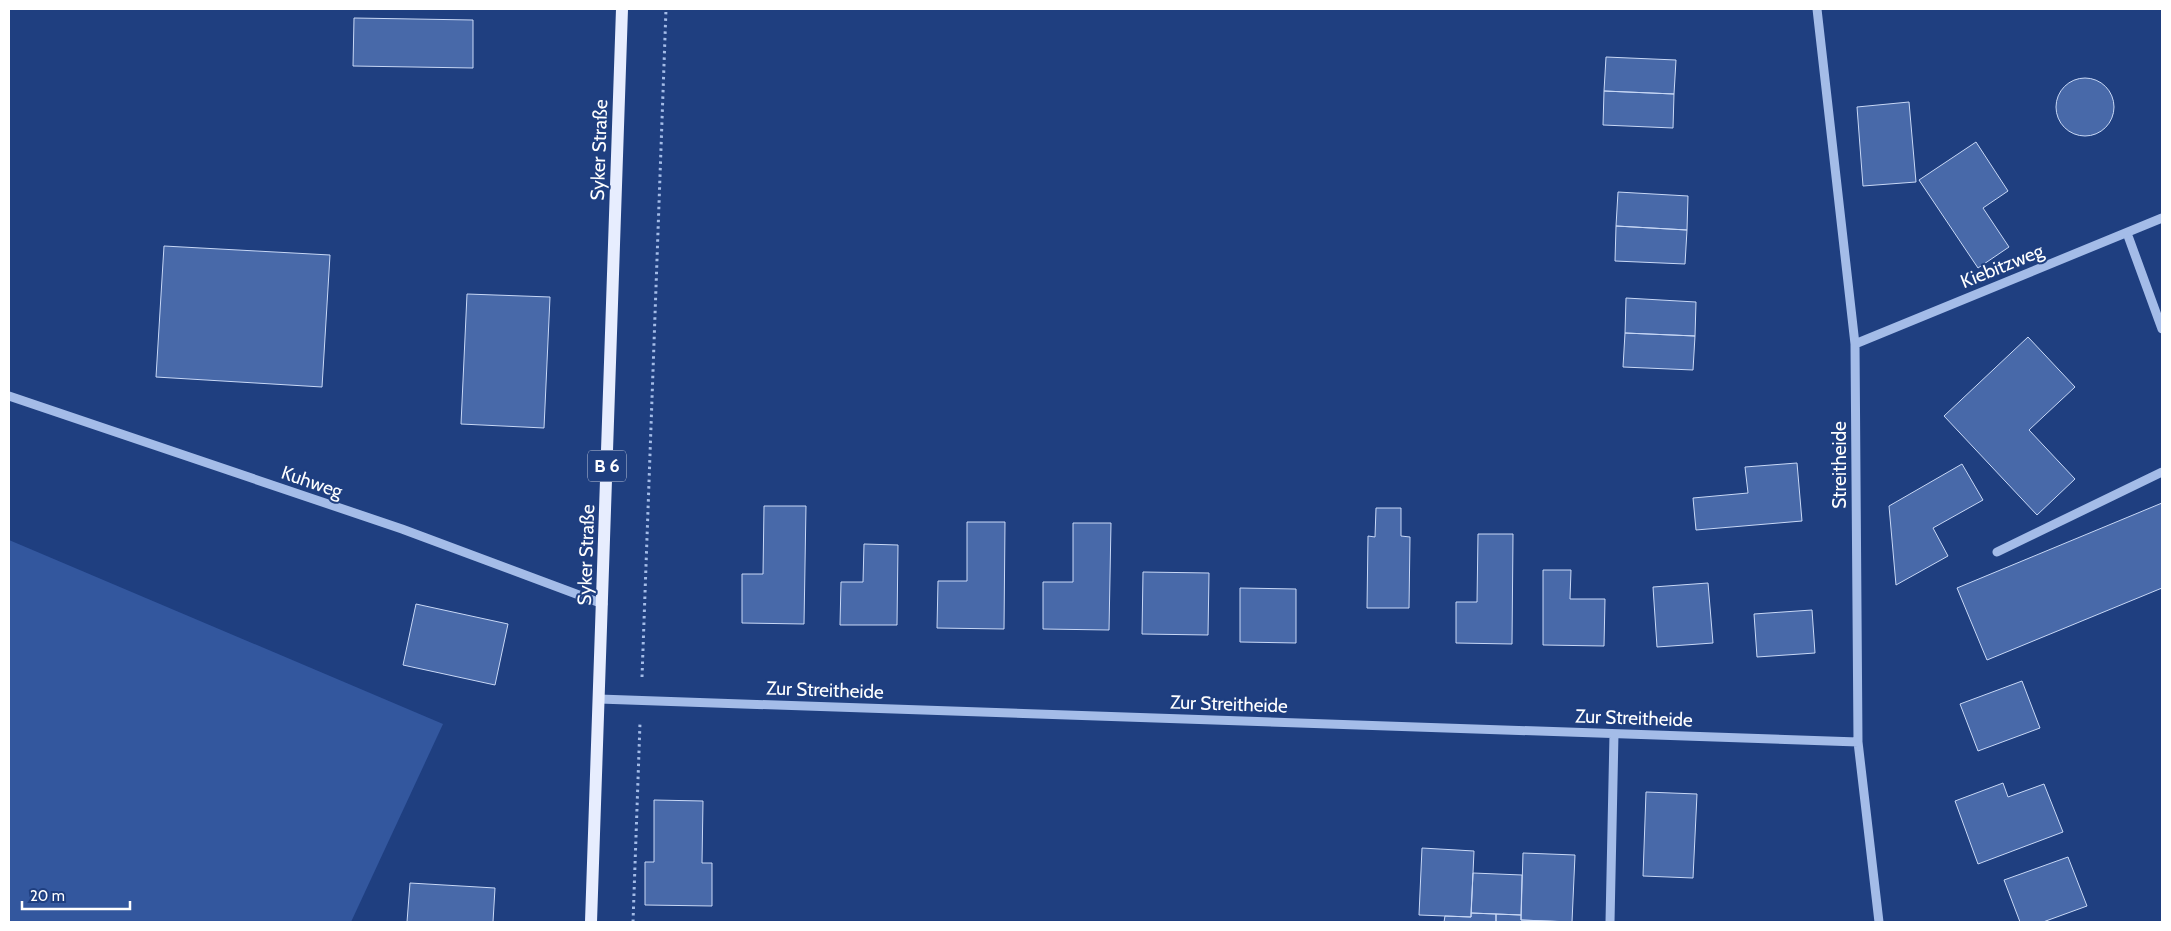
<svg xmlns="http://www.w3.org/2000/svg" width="2171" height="931" font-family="Cabin,sans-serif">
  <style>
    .green { fill: #33579e }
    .building { fill: #4869a9; stroke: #c8d8f6 }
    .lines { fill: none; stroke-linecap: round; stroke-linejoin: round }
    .path { stroke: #a4bce8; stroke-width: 3; stroke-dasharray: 2.5 4; stroke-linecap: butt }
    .minor { stroke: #a4bce8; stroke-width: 9 }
    .major { stroke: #e7edfe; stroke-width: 12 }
    .labels { text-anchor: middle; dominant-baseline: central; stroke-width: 4; stroke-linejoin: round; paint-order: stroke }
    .shield { fill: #1f3f80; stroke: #bcc5d9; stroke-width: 1 }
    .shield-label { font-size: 18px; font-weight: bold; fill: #fff }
    .street-label { font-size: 19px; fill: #fff; stroke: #1f3f80 }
  </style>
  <rect width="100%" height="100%" fill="#1f3f80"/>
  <path class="green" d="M9,540L443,724L351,922H9Z"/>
  <path class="building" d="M354,18L473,20V68L353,66Z
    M1606,57L1676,60L1674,94L1604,91Z
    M2056 107a29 29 0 1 1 58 0a29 29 0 1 1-58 0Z
    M1604,91L1674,94L1673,128L1603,125Z
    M1909,102L1916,182L1863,186L1857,107Z
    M1976,142L2008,191L1983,208L2009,247L1978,268L1919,180Z
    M1618,192L1688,196L1687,230L1616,226Z
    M1616,226L1687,230L1685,264L1615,261Z
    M164,246L330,255L322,387L156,377Z
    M467,294L550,297L544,428L461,424Z
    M1626,298L1696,302L1695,336L1625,333Z
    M1625,333L1695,336L1693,370L1623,367Z
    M2028,337L2075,387L2029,430L2075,479L2037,515L1944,416Z
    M1797,463L1802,521L1696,530L1693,498L1748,493L1745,467Z
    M1962,464L1983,500L1933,528L1948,556L1896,585L1889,506Z
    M2162,503V588L1987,660L1957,588Z
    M764,506H806L804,624L742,623V574H763Z
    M1376,508H1401V536L1410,537L1409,608H1367L1368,536L1375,537Z
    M967,522H1005L1004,629L937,628L938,581H967Z
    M1073,523H1111L1109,630L1043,629V582H1073Z
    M1478,534H1513L1512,644L1456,643V602H1477Z
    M864,544L898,545L897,625H840L841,582H863Z
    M1543,570H1571L1570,599H1605L1604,646L1543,645Z
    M1143,572L1209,573L1208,635L1142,634Z
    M1708,583L1713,643L1657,647L1653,587Z
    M1240,588L1296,589V643L1240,642Z
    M416,604L508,624L495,685L403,665Z
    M1812,610L1815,653L1757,657L1754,614Z
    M2022,681L2040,728L1978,751L1960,704Z
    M2003,783L2008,797L2044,784L2063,832L1978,864L1955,801Z
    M1646,792L1697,794L1693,878L1643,876Z
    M654,800L703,801L702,863H712V906L645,905V862H654Z
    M1422,848L1474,851L1471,917L1419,915Z
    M1523,853L1575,855L1572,922L1521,920Z
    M2068,857L2087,906L2043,922H2020L2004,880Z
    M1473,873L1522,875L1521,915L1471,913Z
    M410,883L495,888L493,922H407Z
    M1471,913L1496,914V922H1444L1445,916L1471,917Z
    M1496,914L1521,915V920L1569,922H1496Z"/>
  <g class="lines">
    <path class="path" d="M642,677L666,9
      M633,922L640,723"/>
    <path class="minor" d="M1817,9L1855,344L1858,742L1879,922
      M2127,233L2162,329
      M1855,344L2162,218
      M9,396L402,529L603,604
      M1997,552L2162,472
      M599,699L1858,742
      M1610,922L1614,734"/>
    <path class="major" d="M591,922L622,9"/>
  </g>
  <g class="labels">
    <rect class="shield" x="588" y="450.5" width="38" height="31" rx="4"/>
    <g class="shield-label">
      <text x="607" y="466">B 6</text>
    </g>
    <g class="street-label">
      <text transform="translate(599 150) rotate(-88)">Syker Straße</text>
      <text transform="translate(2002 266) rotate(-22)">Kiebitzweg</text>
      <text transform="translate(1839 465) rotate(-90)">Streitheide</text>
      <text transform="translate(312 482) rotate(19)">Kuhweg</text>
      <text transform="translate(586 555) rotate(-88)">Syker Straße</text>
      <text transform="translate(825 690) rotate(2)">Zur Streitheide</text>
      <text transform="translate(1229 704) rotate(2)">Zur Streitheide</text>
      <text transform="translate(1634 718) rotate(2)">Zur Streitheide</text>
    </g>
  </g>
  <rect width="2171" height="931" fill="none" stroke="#ffffff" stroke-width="20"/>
  <path d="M22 901v8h108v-8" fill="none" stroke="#ffffff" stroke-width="2.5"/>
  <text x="30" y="901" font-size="15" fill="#ffffff" stroke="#1f3f80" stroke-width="4" paint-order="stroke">20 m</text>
</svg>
